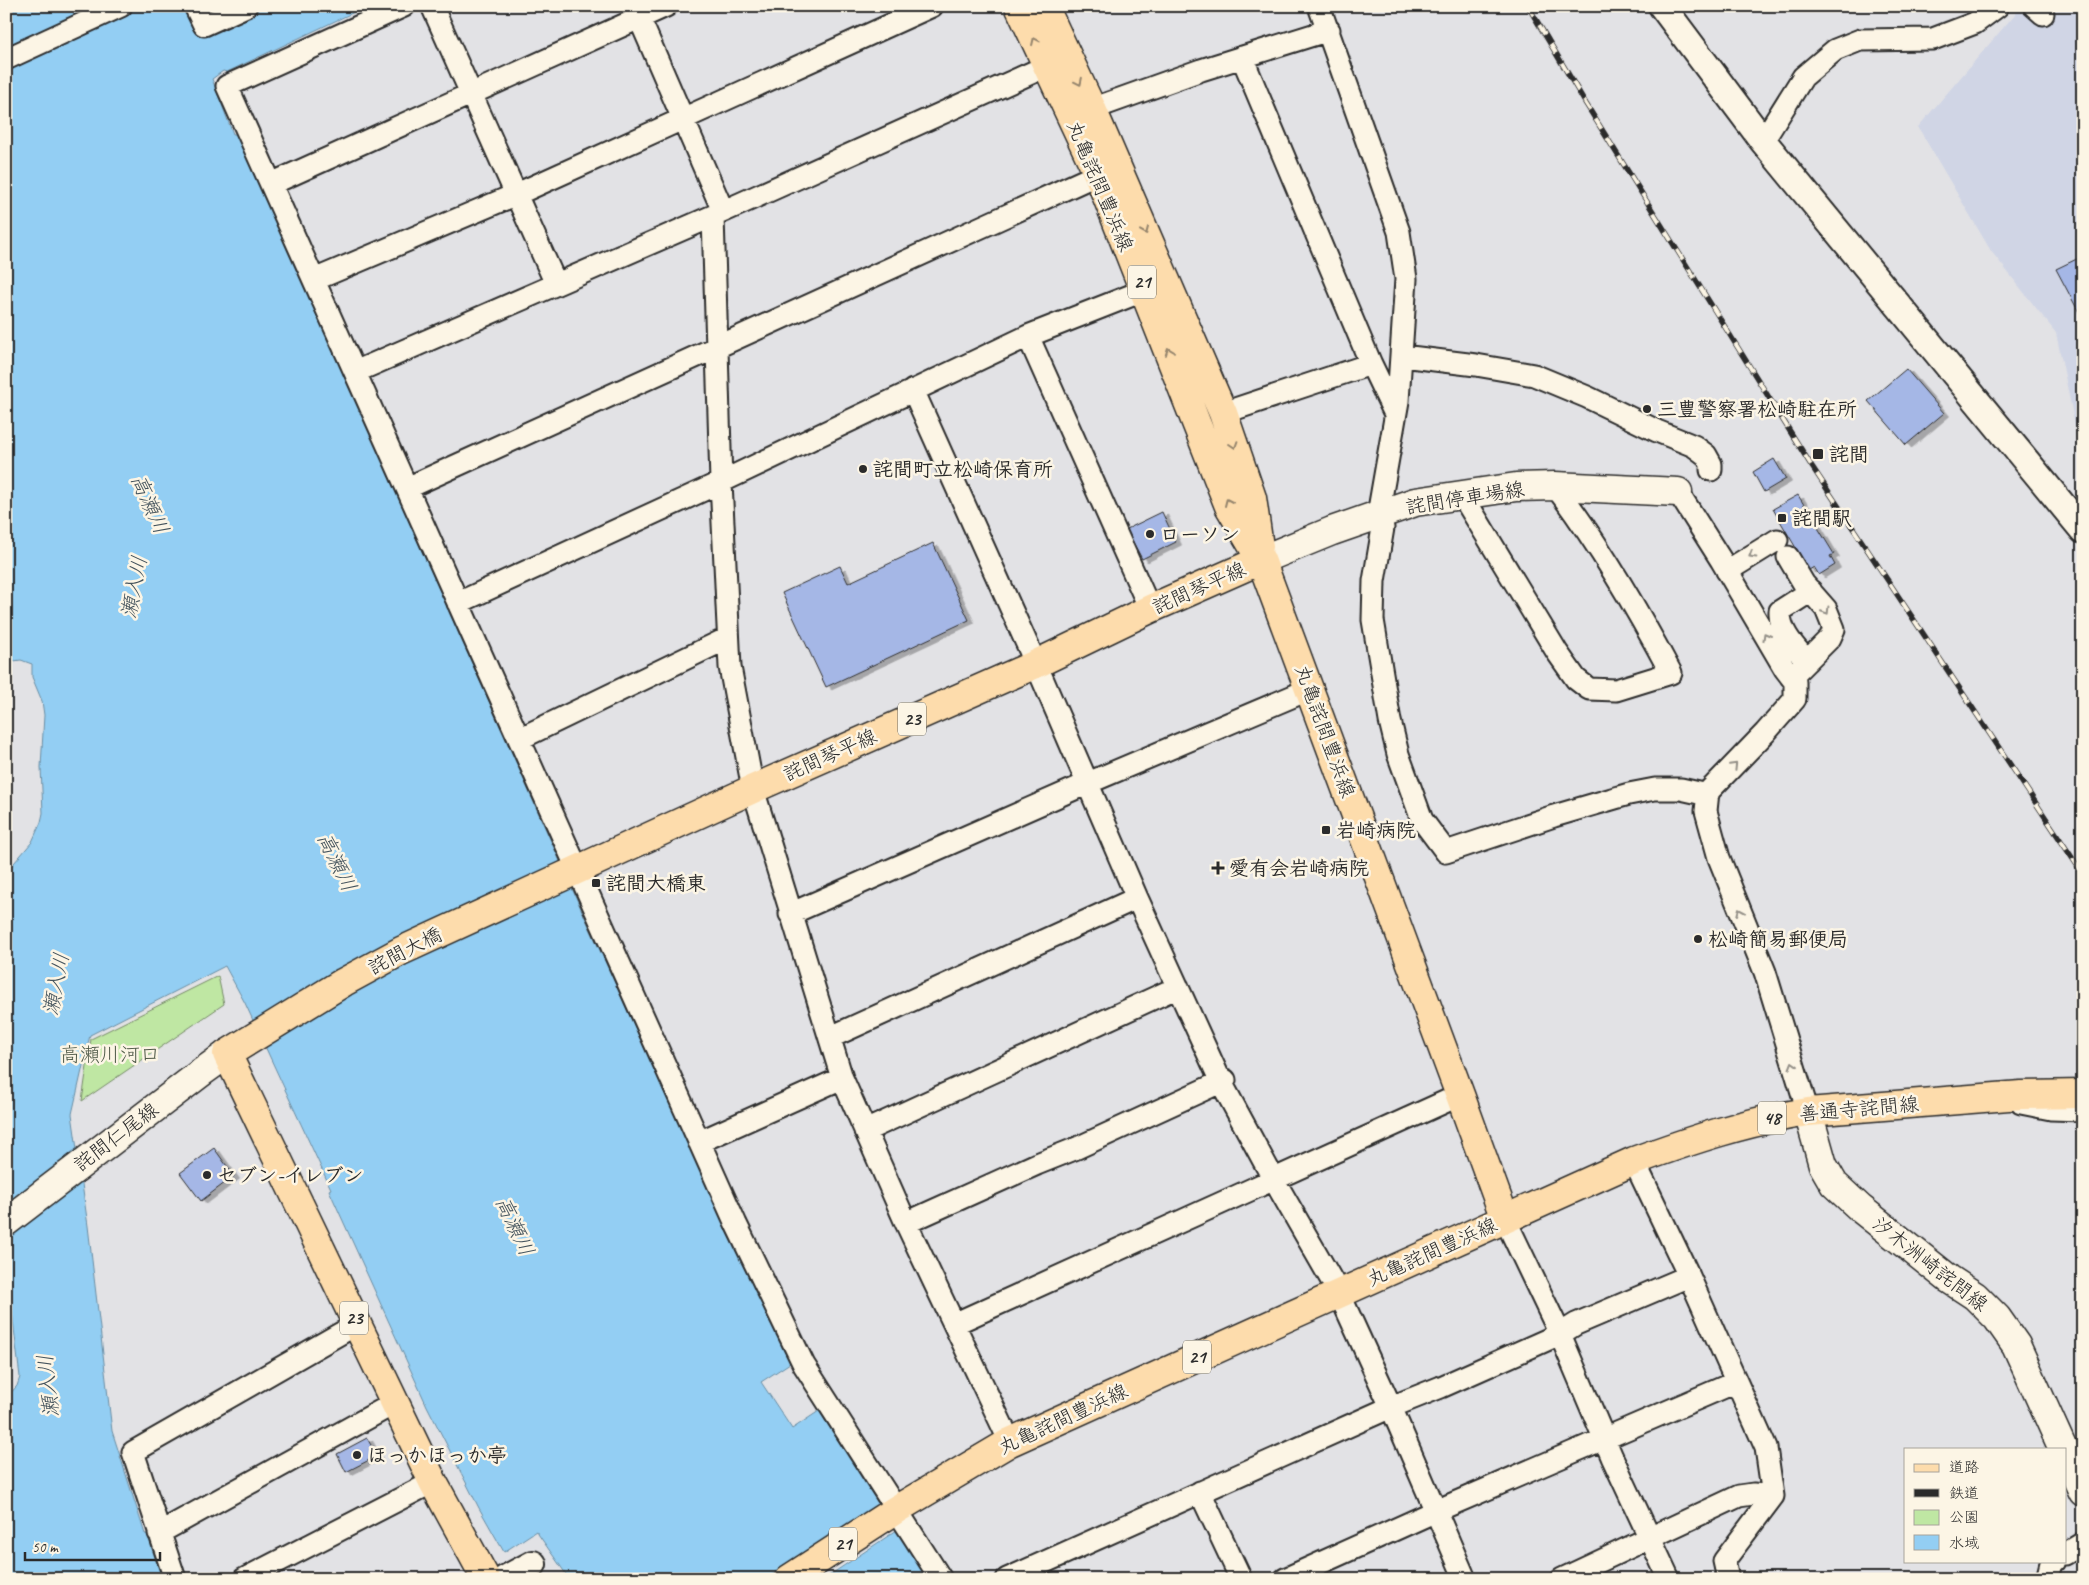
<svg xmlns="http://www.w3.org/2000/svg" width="2089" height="1585" font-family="Caveat,'Klee One',sans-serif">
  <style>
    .built { fill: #d0d5e5 }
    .green { fill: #bfe7a3; stroke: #758967 }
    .water { fill: #93cef3; stroke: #698da3 }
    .building { fill: #a5b7e6; stroke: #2b2b2b; filter: url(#shadow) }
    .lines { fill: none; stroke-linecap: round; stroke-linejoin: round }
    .minor-casing { stroke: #2b2b2b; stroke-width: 25 }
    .tertiary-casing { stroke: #2b2b2b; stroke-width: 30 }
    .secondary-casing { stroke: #2b2b2b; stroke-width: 31 }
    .primary-casing { stroke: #2b2b2b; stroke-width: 31 }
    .minor { stroke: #fcf5e5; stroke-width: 21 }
    .tertiary { stroke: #fcf5e5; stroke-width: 26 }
    .secondary { stroke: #fcf5e5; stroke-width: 28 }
    .primary { stroke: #fddcac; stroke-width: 28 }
    .rail-casing { stroke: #2b2b2b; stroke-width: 5.5 }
    .rail { stroke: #fcf5e5; stroke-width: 4; stroke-dasharray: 11; stroke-linecap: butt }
    .oneway { stroke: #94846c }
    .oneway2 { stroke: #949088 }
    .poi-dot { fill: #2b2b2b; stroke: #fcf5e5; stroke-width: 2 }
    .labels { text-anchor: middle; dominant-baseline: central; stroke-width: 5; stroke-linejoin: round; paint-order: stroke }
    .shield { fill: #fcf5e5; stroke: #6a6863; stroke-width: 1 }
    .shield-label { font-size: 19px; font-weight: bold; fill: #2b2b2b }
    .street-label { font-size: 20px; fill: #2b2b2b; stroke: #fcf5e5 }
    .poi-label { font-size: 20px; font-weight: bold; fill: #2b2b2b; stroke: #fcf5e5; text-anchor: start }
    .park-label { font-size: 20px; fill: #505a49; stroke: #fcf5e5 }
    .water-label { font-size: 21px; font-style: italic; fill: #45545d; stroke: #fcf5e5 }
  </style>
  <defs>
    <filter id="shadow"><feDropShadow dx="5.5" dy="3" stdDeviation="0" flood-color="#0004"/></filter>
  </defs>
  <rect width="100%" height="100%" fill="#e2e2e5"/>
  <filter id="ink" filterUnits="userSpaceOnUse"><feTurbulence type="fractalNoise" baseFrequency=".02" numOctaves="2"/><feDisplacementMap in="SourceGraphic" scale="10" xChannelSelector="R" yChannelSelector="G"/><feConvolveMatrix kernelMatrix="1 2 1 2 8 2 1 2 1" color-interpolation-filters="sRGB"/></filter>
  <g filter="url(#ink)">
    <path class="built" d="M2022,6H2083V463L2056,333L1991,251L1918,127Z"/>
    <path class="green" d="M218,976L224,1004L82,1101L91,1039Z"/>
    <path class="water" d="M6,6H185L196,31L203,33L258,6H367L227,72L223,71L212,79L233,134H236L281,233L582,911L718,1209L793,1361L761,1382L792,1429L819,1411L879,1505L765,1579H565L568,1577L536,1531L504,1552L479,1508L427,1406L329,1190L331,1189L245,1003L225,966L90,1035L72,1114L88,1226L112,1431L145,1534H147L162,1579H6V1398L17,1386L20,1377L6,1263V888L8,870L32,842L41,822L43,813L41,767L44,715L42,701L32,677V664L21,660L6,662Z
      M897,1530L929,1579H824Z"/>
    <path class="building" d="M2083,256V320L2056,269Z
      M1906,369L1944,413L1906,445L1868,401Z
      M1774,459L1786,479L1764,492L1753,472Z
      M1798,495L1834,554L1830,556L1835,565L1819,575L1814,567L1809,570L1773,509Z
      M1162,512L1176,542L1142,559L1131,538L1129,540L1125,530Z
      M933,543L969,620L826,687L782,593L840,566L848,583Z
      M214,1148L234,1176L201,1201L180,1173Z
      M367,1438L377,1456L346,1472L337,1454Z"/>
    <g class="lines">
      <g class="minor-casing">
        <path id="minor" d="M195,6L204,25L246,6
          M404,6L227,86L736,1224L804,1365L941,1579
          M432,6L556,284
          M634,6L723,211
          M1319,6L1399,232L1406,279L1398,401L1378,515L1383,528L1374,581L1373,620L1390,721L1398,754L1422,820L1446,852L1554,816L1629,794L1655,789H1681L1708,795
          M2034,6L2043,14
          M1242,57L1371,364L1395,414
          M6,59L121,6
          M1092,109L1201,70L1329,30
          M1763,141L1803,77L1835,50L1860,40L1933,39L1975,23L1998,6
          M271,184L666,6
          M713,216L721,482L730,667L753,789L842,1078L906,1223L1010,1442
          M314,280L517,194L932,6
          M1028,336L1150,609
          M1402,356L1476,365L1534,375L1587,397L1657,431L1694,446L1706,455L1711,464V470
          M355,372L713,216L1060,60
          M913,390L1036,664L1137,898L1221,1082L1273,1178L1339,1293L1391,1407L1465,1579
          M1223,413L1371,364
          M407,488L1098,174
          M1678,492L1721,560L1785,669L1795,682V699L1765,733L1708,792L1706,811L1719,858L1765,972L1808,1112
          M1462,495L1557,652L1576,679L1589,689L1616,690L1671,673C1637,609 1599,544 1555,486
          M1788,557L1804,584L1826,609L1834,629L1830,638L1791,677
          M1727,571L1777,540
          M458,603L721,482L1028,336L1145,290
          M1807,661C1794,646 1779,631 1780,611L1811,591
          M519,739L728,638
          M790,914L1088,783L1310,689
          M831,1037L1137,898
          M2021,1103L2051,1109L2083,1110
          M865,1131L1178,987
          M699,1142L842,1078
          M1634,1161L1689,1276L1766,1448L1773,1496L1724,1561L1728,1579
          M1505,1219L1560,1334L1612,1457L1669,1579
          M906,1223L1037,1164L1077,1148L1225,1080
          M954,1324L1460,1095
          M1200,1492L1241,1579
          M159,1533L395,1403
          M2065,1554L2083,1543
          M175,1579L133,1452L357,1324
          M244,1579L433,1482
          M1007,1579L1391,1407L1441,1387L1560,1334L1576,1324L1689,1276
          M1285,1579L1436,1511L1736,1382
          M1562,1579L1739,1496L1753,1494L1773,1496
          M2047,1579L2051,1563L2054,1561"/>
      </g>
      <g class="tertiary-casing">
        <path id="tertiary" d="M1662,6L1763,141L2083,530
          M505,1579L533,1564"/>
      </g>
      <g class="secondary-casing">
        <path id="secondary" d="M1261,560L1332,531L1415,502L1516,487L1555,486L1678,492
          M1808,1112L1823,1165L1834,1184L1861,1209L1949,1279L1975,1296L1997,1318L2016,1345L2063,1449
          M6,1222L202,1072L227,1054
          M2065,1453L2083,1492"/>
      </g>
      <g class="primary-casing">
        <path id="primary" d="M1019,6L1098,174L1229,506L1261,560L1460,1095L1505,1219
          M1044,6L1092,109L1223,413L1252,498L1259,547
          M486,1579L433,1482L227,1054L344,982L401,951L753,789L1036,664L1150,609L1261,560
          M789,1579L897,1509L1010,1442L1634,1161C1691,1140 1748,1121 1808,1112L2021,1095L2083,1094"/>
      </g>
      <use href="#minor" class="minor"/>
      <use href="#tertiary" class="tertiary"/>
      <use href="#secondary" class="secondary"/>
      <use href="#primary" class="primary"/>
      <g class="rail-casing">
        <path id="rail" d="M1528,6L1586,104L1811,465L2083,874"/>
      </g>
      <use href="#rail" class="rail"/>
    </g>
    <defs><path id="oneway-chevron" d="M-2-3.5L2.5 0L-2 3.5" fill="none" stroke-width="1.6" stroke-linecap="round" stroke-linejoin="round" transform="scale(1.25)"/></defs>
    <g class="oneway">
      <use href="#oneway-chevron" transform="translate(1035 41) rotate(-115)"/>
      <use href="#oneway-chevron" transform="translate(1079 82) rotate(64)"/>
      <use href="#oneway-chevron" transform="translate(1145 231) rotate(67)"/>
      <use href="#oneway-chevron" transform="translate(1169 351) rotate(-111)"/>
      <use href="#oneway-chevron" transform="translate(1234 445) rotate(72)"/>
      <use href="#oneway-chevron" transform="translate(1228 502) rotate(-114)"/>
    </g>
    <g class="oneway2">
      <use href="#oneway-chevron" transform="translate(1752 555) rotate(149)"/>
      <use href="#oneway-chevron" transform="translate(1826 611) rotate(58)"/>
      <use href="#oneway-chevron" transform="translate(1766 636) rotate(-120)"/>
      <use href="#oneway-chevron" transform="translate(1734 766) rotate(-46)"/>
      <use href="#oneway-chevron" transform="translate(1740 912) rotate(-114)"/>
      <use href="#oneway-chevron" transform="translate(1793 1065) rotate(-107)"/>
    </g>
  </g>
  <g class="poi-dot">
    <circle cx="1647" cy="409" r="5"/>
    <rect x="1812" y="448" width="12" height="12" rx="2.5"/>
    <circle cx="863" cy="469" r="5"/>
    <rect x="1777" y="513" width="10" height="10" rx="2.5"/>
    <circle cx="1150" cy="534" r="5"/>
    <rect x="1321" y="825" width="10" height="10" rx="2.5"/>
    <path d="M1215.5 860.5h5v5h5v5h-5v5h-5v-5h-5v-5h5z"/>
    <rect x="591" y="878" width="10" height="10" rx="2.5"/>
    <circle cx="1698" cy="939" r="5"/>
    <circle cx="207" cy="1175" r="5"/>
    <circle cx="357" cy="1455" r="5"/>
  </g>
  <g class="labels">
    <g class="shield">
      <rect x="1128" y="265.5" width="28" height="33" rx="4"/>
      <rect x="898" y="702.5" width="28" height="33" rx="4"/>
      <rect x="1758" y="1101.5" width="28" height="33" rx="4"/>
      <rect x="340" y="1301.5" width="28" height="33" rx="4"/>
      <rect x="1183" y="1340.5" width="28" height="33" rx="4"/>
      <rect x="829" y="1527.5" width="28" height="33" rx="4"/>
    </g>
    <g class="shield-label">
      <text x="1142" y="282">21</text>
      <text x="912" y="719">23</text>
      <text x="1772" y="1118">48</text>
      <text x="354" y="1318">23</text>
      <text x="1197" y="1357">21</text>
      <text x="843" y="1544">21</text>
    </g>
    <g class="street-label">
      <text transform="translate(1100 186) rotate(67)">丸亀詫間豊浜線</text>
      <text transform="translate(1465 498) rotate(-9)">詫間停車場線</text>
      <text transform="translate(1199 588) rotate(-24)">詫間琴平線</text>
      <text transform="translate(1325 731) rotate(70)">丸亀詫間豊浜線</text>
      <text transform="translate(830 755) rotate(-24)">詫間琴平線</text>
      <text transform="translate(405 951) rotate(-27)">詫間大橋</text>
      <text transform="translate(1859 1109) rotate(-5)">善通寺詫間線</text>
      <text transform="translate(116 1137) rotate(-37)">詫間仁尾線</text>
      <text transform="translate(1432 1252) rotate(-24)">丸亀詫間豊浜線</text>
      <text transform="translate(1930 1264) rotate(38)">汐木洲崎詫間線</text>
      <text transform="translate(1063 1419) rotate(-25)">丸亀詫間豊浜線</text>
    </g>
    <g class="poi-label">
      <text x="1657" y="409">三豊警察署松崎駐在所</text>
      <text x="1829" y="454">詫間</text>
      <text x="873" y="469">詫間町立松崎保育所</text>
      <text x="1792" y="518">詫間駅</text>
      <text x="1160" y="534">ローソン</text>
      <text x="1336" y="830">岩崎病院</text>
      <text x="1229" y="868">愛有会岩崎病院</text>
      <text x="606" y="883">詫間大橋東</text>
      <text x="1708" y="939">松崎簡易郵便局</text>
      <text x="217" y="1175">セブン-イレブン</text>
      <text x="367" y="1455">ほっかほっか亭</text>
    </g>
    <g class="park-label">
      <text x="110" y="1054">高瀬川河口</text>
    </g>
    <g class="water-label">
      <text transform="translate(150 504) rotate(66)">高瀬川</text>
      <text transform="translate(134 587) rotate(-79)">瀬入川</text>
      <text transform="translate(337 862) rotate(64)">高瀬川</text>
      <text transform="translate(56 984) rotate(-79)">瀬入川</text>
      <text transform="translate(515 1226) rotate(65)">高瀬川</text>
      <text transform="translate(48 1386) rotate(-96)">瀬入川</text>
    </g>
  </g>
  <rect width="2089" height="1585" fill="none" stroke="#fcf5e5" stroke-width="25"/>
  <rect x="12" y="12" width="2064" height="1560" fill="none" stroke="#2b2b2b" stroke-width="2" filter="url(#ink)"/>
  <rect x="1904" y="1448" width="162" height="115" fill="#fcf5e5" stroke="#a8a49b"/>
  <rect x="1914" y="1464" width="25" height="8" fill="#fddcac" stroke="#a8a49b"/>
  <text x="1949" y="1472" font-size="15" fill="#2b2b2b">道路</text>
  <rect x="1914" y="1489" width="25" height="8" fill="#2b2b2b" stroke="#a8a49b"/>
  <text x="1949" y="1498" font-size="15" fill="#2b2b2b">鉄道</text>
  <rect x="1914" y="1510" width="25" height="15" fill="#bfe7a3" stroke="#a8a49b"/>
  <text x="1949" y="1522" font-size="15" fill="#2b2b2b">公園</text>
  <rect x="1914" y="1535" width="25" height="15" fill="#93cef3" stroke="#a8a49b"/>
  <text x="1949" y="1548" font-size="15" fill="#2b2b2b">水域</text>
  <path d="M25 1552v8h135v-8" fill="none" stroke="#2b2b2b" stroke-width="2.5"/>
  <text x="32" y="1552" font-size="15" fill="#2b2b2b" stroke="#fcf5e5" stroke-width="4" paint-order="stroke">50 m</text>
</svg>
